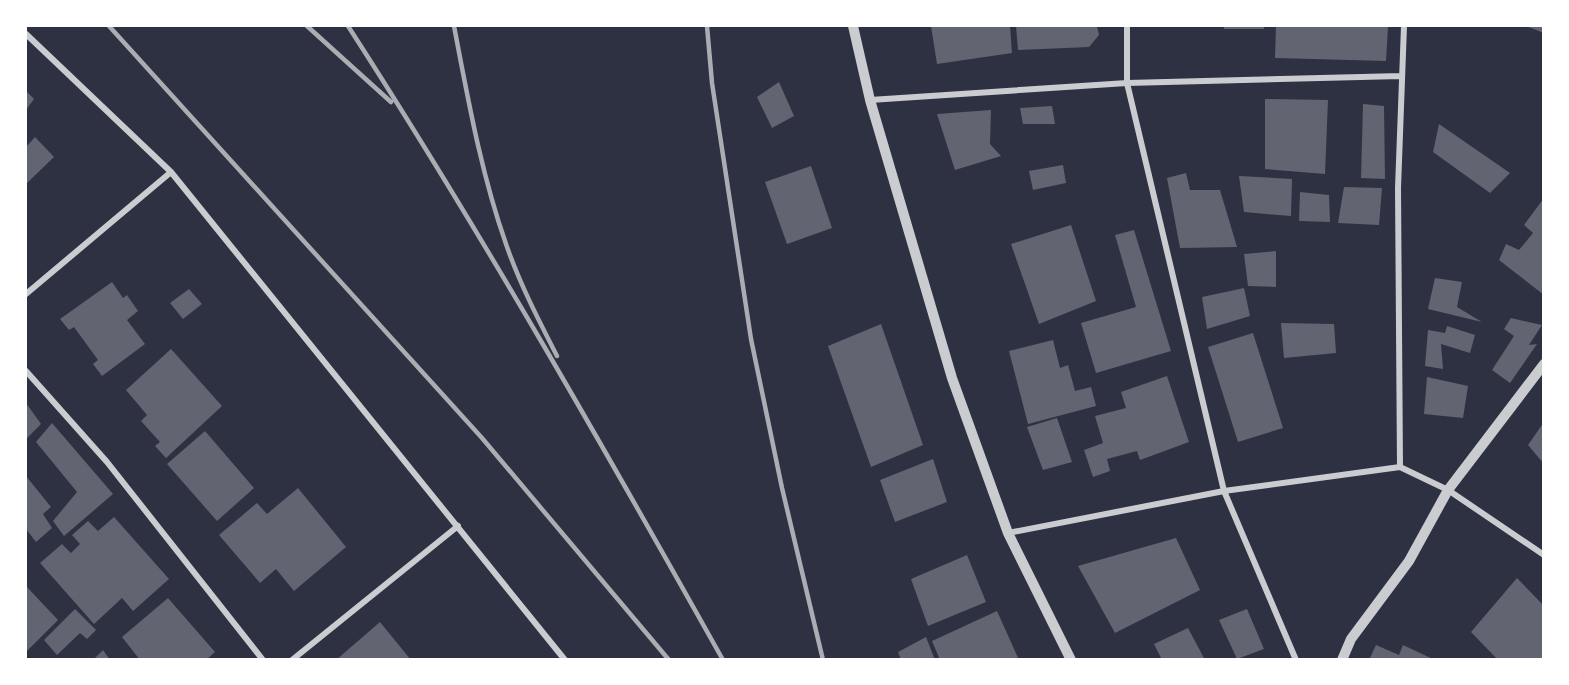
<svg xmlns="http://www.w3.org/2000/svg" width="1569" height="685" font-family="Georgia,serif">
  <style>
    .building { fill: #626471 }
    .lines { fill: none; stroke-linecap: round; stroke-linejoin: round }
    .minor { stroke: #caccd0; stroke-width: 6 }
    .tertiary { stroke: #caccd0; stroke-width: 10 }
    .rail { stroke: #abadb3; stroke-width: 4.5 }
  </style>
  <rect width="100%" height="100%" fill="#2d3142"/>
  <path class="building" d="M931,26H1010L1012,53L937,64Z
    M1016,26H1097L1099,35L1089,47L1018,50Z
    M1224,26H1264V29H1224Z
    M1276,26L1388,27L1386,61L1275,58Z
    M1526,26H1544V33Z
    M779,82L794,116L772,128L757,97Z
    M26,91L34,99L26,110Z
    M1265,99L1328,100L1325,174L1265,169Z
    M1363,104L1384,106L1385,179L1361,178Z
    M1052,106L1055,124H1023L1020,108Z
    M991,110L990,144L1001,156L955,170L937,114Z
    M1439,124L1510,173L1490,193L1433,152Z
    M35,137L54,157L26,184V147Z
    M1063,165L1066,183L1033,190L1029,171Z
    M811,166L832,228L787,244L765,182Z
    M1186,173L1190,190H1220L1237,247L1180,248L1167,178Z
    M1239,176L1292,179L1291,216L1244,212Z
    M1344,187L1382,188L1379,225L1338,223Z
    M1300,192L1329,195L1330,222L1299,221Z
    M1544,198V295L1499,260L1506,244L1519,250L1533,233L1524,225Z
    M1071,225L1096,301L1039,324L1011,244Z
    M1134,230L1171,351L1096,373L1081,323L1136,307L1115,235Z
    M1276,251V287L1248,286L1244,254Z
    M1435,278L1462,282L1457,307L1482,322L1428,309Z
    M112,282L123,298L127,295L138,311L127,320L145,344L102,376L93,364L98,360L74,327L69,330L60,319Z
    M1244,288L1250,316L1207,329L1202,297Z
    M189,289L202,304L183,319L170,303Z
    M1511,318L1542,325L1529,345L1537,344L1510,383L1492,370L1514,336L1504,329Z
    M1281,323L1334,324L1336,353L1284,358Z
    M881,324L923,445L871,467L828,346Z
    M1447,326L1475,335L1470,353L1441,344L1443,369L1425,366L1428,330L1445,333Z
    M1253,333L1283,428L1238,442L1208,347Z
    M1053,340L1060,368L1068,365L1075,391L1091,387L1096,406L1028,424L1009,351Z
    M171,349L222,406L166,458L155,446L160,442L141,421L147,415L126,390Z
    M1167,376L1189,442L1140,460L1137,451L1107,459L1110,471L1093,477L1084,450L1103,443L1095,416L1126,408L1121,392Z
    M1427,377L1468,386L1463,418L1424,414Z
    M26,403L41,424L26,439Z
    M1057,418L1072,462L1043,470L1027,427Z
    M1544,422V464L1528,445Z
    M52,423L113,494L64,536L53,521L77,492L36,442Z
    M205,431L254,488L217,521L167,464Z
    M933,459L947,502L895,522L880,480Z
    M26,476L51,507L43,514L52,528L36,542L26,529Z
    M298,488L346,547L294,591L276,569L260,583L219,535L257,503L267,514Z
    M114,517L169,579L133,611L122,598L94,624L40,563L62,544L71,553L80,544L72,535L88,521L98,531Z
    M1176,538L1200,590L1115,633L1078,566Z
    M967,555L986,602L928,626L911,579Z
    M1517,578L1544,606V660H1498L1471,632Z
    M26,586L58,620L26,652Z
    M168,598L215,652L206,660H140L122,637Z
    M75,609L96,630L87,639L80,633L57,655L44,640Z
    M1247,609L1264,649L1237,659L1219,620Z
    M997,611L1019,660H940L932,641Z
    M380,622L411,660H336Z
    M1188,628L1205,660H1162L1154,644Z
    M926,637L935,660H901L898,652Z
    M1376,645L1399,655L1403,645L1435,660H1369Z
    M103,650L110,660H93Z"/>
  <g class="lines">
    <path class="minor" d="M1127,26V83L1224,491L1296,660
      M1404,26L1398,188L1400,467L1448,490L1544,555
      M26,34L171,172L565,660
      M870,100L1127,83L1401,76
      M26,294L171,172
      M26,371L107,462L263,660
      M1008,533L1224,491L1400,467
      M292,660L458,526"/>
    <path class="tertiary" d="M853,26L870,100L952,378L1008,533L1071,660
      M1342,660L1351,639L1409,561L1448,490L1544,364"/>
    <path class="rail" d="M109,26L482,438L669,660
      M307,26L391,102
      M348,26C481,232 603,446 723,660
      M454,26C468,99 481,173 506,244C519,282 538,319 557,356
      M707,26L712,83L751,339L782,488L823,660"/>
  </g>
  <rect width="1569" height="685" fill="none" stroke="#ffffff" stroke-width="54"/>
</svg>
